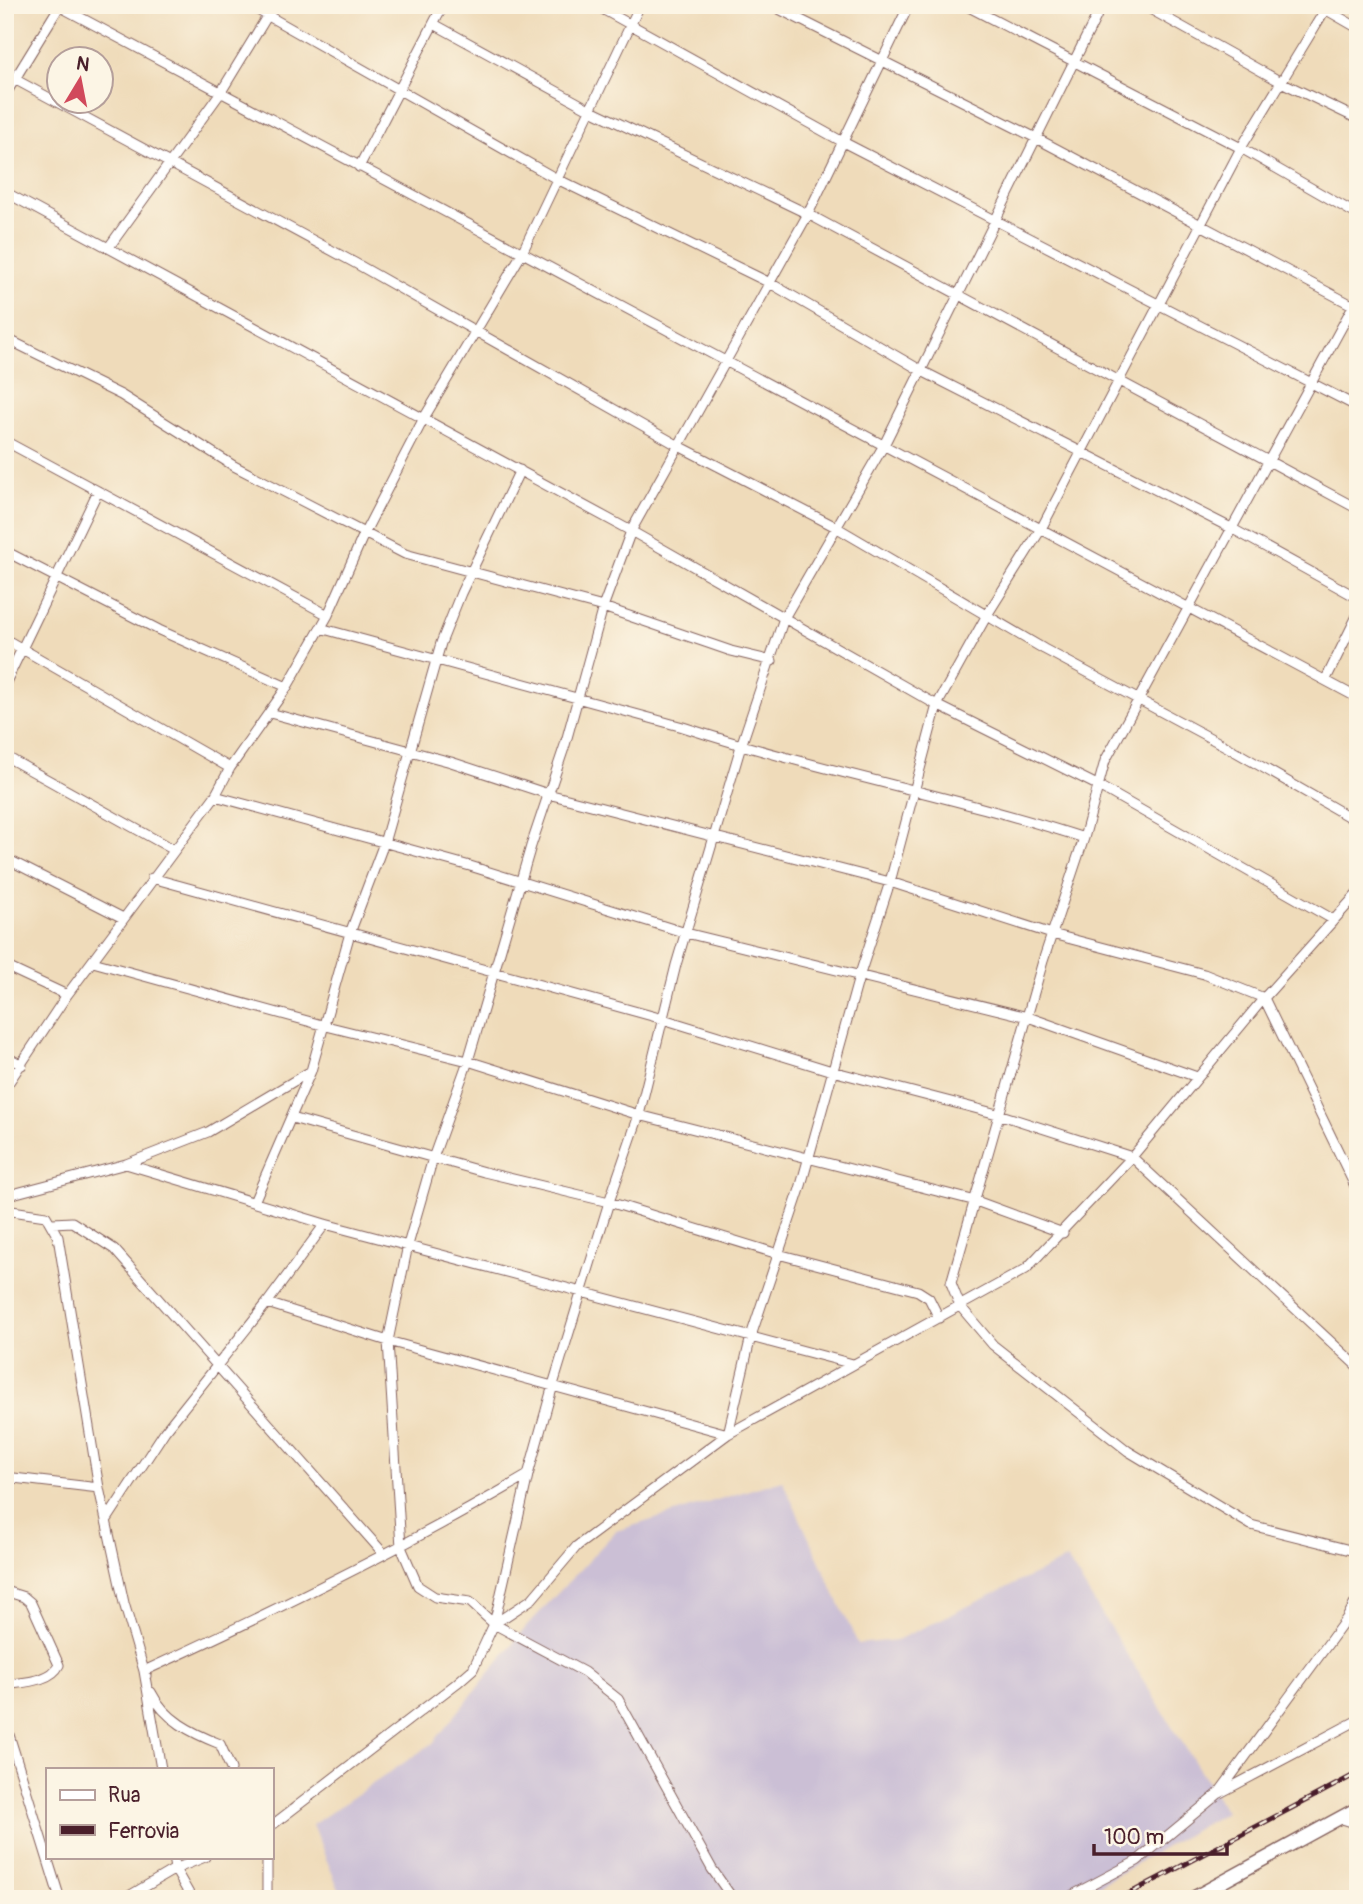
<svg xmlns="http://www.w3.org/2000/svg" width="1363" height="1904" font-family="Pangolin,sans-serif">
  <style>
    .industrial { fill: #cbbfd5 }
    .lines { fill: none; stroke-linecap: round; stroke-linejoin: round }
    .minor-casing { stroke: #84615d; stroke-width: 11 }
    .tertiary-casing { stroke: #84615d; stroke-width: 15 }
    .minor { stroke: #fff; stroke-width: 9 }
    .tertiary { stroke: #fff; stroke-width: 12 }
    .rail-casing { stroke: #4a1f2b; stroke-width: 5 }
    .rail { stroke: #fcf5e5; stroke-width: 2.5; stroke-dasharray: 8; stroke-linecap: butt }
  </style>
  <rect width="100%" height="100%" fill="#fcf5e5"/>
  <filter id="ink" filterUnits="userSpaceOnUse"><feTurbulence type="fractalNoise" baseFrequency=".0143" numOctaves="2"/><feDisplacementMap in="SourceGraphic" scale="14" xChannelSelector="R" yChannelSelector="G"/><feConvolveMatrix kernelMatrix="1 2 1 2 8 2 1 2 1" color-interpolation-filters="sRGB"/></filter>
  <filter id="wash" filterUnits="userSpaceOnUse"><feTurbulence type="fractalNoise" baseFrequency=".00686" numOctaves="4" result="noise"/><feDisplacementMap in="SourceGraphic" scale="28" xChannelSelector="R" yChannelSelector="G"/><feGaussianBlur stdDeviation="1.57" result="paint"/><feColorMatrix in="noise" values="0 0 0 0 0 0 0 0 0 0 0 0 0 0 0 0 0 1.4 0 .05"/><feComposite in="paint" operator="in"/></filter>
  <g filter="url(#wash)">
    <rect width="100%" height="100%" fill="#efdbba"/>
    <path class="industrial" d="M782,1480L858,1644L897,1640L1067,1559L1226,1812L1075,1899H343L312,1825L433,1743L527,1626L616,1531Z"/>
  </g>
  <g filter="url(#ink)">
    <g class="lines">
      <g class="minor-casing">
        <path id="minor" d="M57,5L1358,698
          M249,5L555,178L770,283L922,371L1231,528L1358,598
          M427,5L440,12
          M595,5L843,142L1358,407
          M771,5L1034,137L1356,307
          M965,5L1241,148L1358,215
          M1143,5L1281,82L1358,119
          M1318,5L1358,28
          M77,15L82,5
          M434,24L589,109L808,214L1358,509
          M5,74L355,263L679,446L834,526L1044,649L1229,748L1358,822
          M5,95L59,7
          M359,167L443,5
          M5,192L631,531L937,705L1097,785L1334,920
          M109,247L221,92L274,5
          M1358,297L1105,761L1084,838L1043,961L951,1283L960,1306L993,1345L1128,1451L1251,1525L1358,1552
          M5,338L121,395L234,466L405,554L603,607L731,651L772,661
          M5,441L328,615
          M5,551L159,630L287,687
          M320,628L683,727C814,770 952,795 1084,838
          M5,639L230,768
          M1326,679L1358,614
          M5,684L98,491
          M270,713L451,762L548,794L890,882L1052,934L1204,974L1264,998L1358,1192
          M5,756L174,850
          M215,796L470,866L686,933L1028,1017L1197,1077
          M5,858L123,918
          M152,878L663,1019L832,1071L1001,1115L1132,1157L1358,1367
          M93,962L322,1025L468,1061L639,1115L976,1201L1063,1233
          M5,966L67,995
          M5,1056L22,1065
          M5,1088L67,995L215,796L230,768L287,687L328,615L364,534L424,418L521,255L640,5
          M292,1118L484,1172L609,1202L778,1254L918,1291L929,1298L939,1318
          M126,1164L325,1224L853,1364
          M5,1196L126,1164L208,1132L311,1071
          M254,1202L311,1071L350,933L384,843L441,643L461,593L520,470
          M5,1210L46,1216L58,1237L99,1488L124,1603L144,1671L161,1769
          M53,1223L72,1222L114,1249L384,1554
          M267,1303L388,1341L728,1434L751,1336L800,1189L859,977L890,882L937,705L987,615L1041,529L1241,148L1328,5
          M5,1477L99,1488
          M106,1521L165,1431L267,1303L325,1224
          M5,1591L24,1597L31,1603L59,1665C51,1682 22,1682 5,1685
          M494,1624L528,1475L553,1385L609,1202L639,1115L676,965L741,746L784,618L884,445L1102,5
          M146,1676L144,1671C275,1611 404,1548 528,1475
          M151,1692C165,1720 192,1733 220,1744L231,1769
          M5,1722L60,1899
          M1220,1793L1358,1720
          M1339,1818L1358,1824
          M271,1826L457,1683L473,1669L494,1624L532,1599L577,1546L728,1434L1026,1269L1132,1157L1264,998L1358,893
          M173,1857L175,1869L192,1899
          M124,1899L175,1869L205,1857
          M267,1899V1857
          M733,1899L712,1869L618,1699L584,1672L494,1624L470,1602L435,1597L418,1586L401,1547L388,1341L408,1245L433,1158L468,1061L531,846L565,745L603,607L631,531L808,214L909,5
          M1065,1899L1137,1861L1218,1794L1347,1618L1358,1597"/>
      </g>
      <g class="tertiary-casing">
        <path id="tertiary" d="M1191,1899L1358,1808"/>
      </g>
      <use href="#minor" class="minor"/>
      <use href="#tertiary" class="tertiary"/>
      <g class="rail-casing">
        <path id="rail" d="M1119,1899L1358,1773"/>
      </g>
      <use href="#rail" class="rail"/>
    </g>
  </g>
  <rect width="1363" height="1904" fill="none" stroke="#fcf5e5" stroke-width="28"/>
  <rect x="46" y="1768" width="228" height="91" fill="#fcf5e5" stroke="#b59f9b" stroke-width="2"/>
  <rect x="60" y="1790" width="35" height="10" fill="#ffffff" stroke="#b59f9b" stroke-width="2"/>
  <text x="108" y="1802" font-size="21" fill="#4a1f2b">Rua</text>
  <rect x="60" y="1825" width="35" height="10" fill="#4a1f2b" stroke="#b59f9b" stroke-width="2"/>
  <text x="108" y="1838" font-size="21" fill="#4a1f2b">Ferrovia</text>
  <g transform="translate(80 80) rotate(10)"><circle r="33" fill="#fcf5e5" stroke="#b59f9b" stroke-width="2"/>
  <path d="M0-5L12 26L0 18L-12 26Z" fill="#d1495b"/>
  <text y="-10" font-size="19" font-weight="bold" text-anchor="middle" fill="#4a1f2b">N</text>
  </g>
  <path d="M1094 1844v10h133v-10" fill="none" stroke="#4a1f2b" stroke-width="3.5"/>
  <text x="1104" y="1844" font-size="21" fill="#4a1f2b" stroke="#fcf5e5" stroke-width="5" paint-order="stroke">100 m</text>
</svg>
